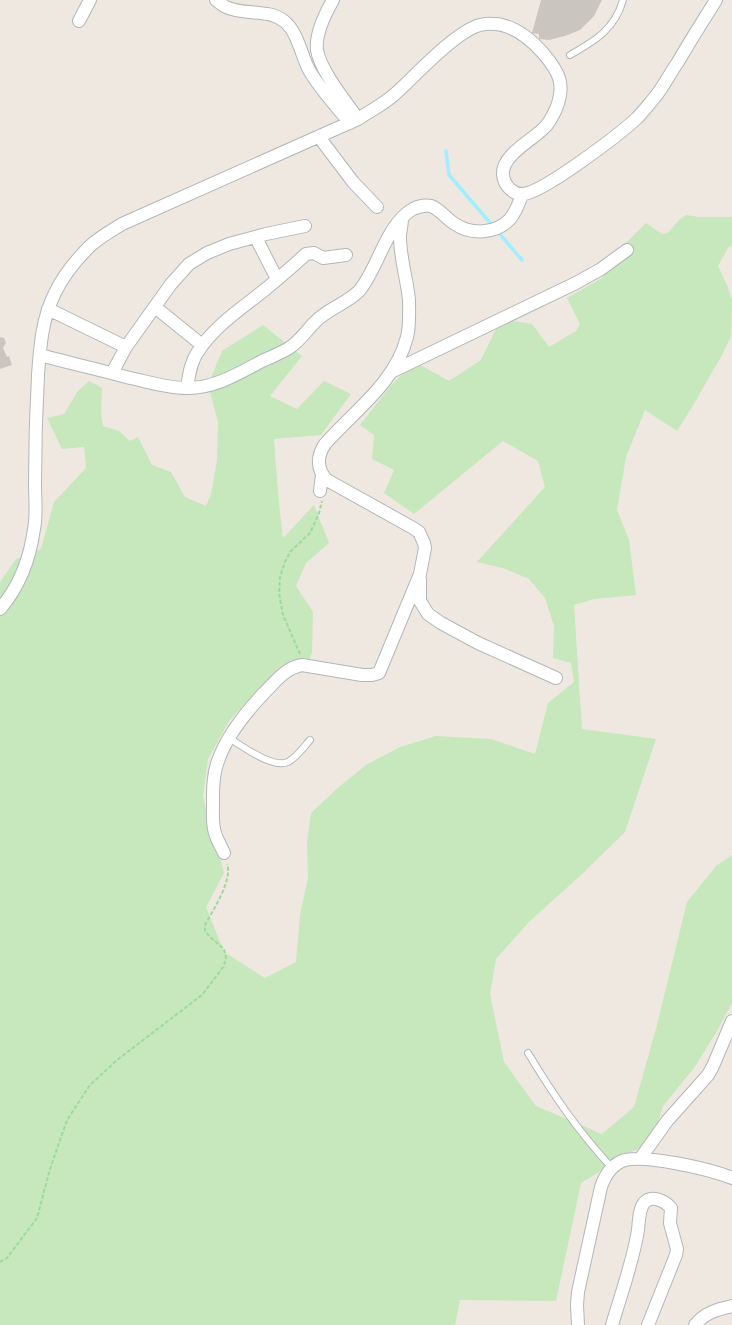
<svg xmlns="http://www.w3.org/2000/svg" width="732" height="1325" font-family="Helvetica,sans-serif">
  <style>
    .green { fill: #c7e7bc }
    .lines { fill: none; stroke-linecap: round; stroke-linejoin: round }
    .stream { stroke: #a0eeff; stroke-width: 3.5 }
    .building { fill: #cbc5c0 }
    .service-casing { stroke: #b2b7ba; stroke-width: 8 }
    .minor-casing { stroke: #b2b7ba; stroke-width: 14 }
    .path { stroke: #9eda9f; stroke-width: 2; stroke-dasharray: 4 2; stroke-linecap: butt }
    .service { stroke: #fff; stroke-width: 6 }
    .minor { stroke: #fff; stroke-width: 12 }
  </style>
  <rect width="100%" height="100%" fill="#eee8e1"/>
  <path class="green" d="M686,215L699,217H732V245L728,248L718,266L727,285L732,300L731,336L722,355L692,407L677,431L645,410L626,457L617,510L629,540L636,595L594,599L574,605L582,729L656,739L625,832L581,875L529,922L496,959L490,994L504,1062L536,1106L602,1134L634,1107L657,1025L687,902L716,866L732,855V1003L717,1031L694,1068L663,1106L651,1146L633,1151L581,1183L556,1301L460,1300L455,1325H0V582L16,559L41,549L54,502L86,468L84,447L62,449L47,418L64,414L78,391L89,381L102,388L101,414L103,426L119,431L130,441L138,437L152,465L171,472L185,497L206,506L211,494L217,461L218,422L208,385L222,351L263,325L302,356L270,396L297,409L324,381L351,394L321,435L274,439L279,504L283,538L314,505L329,543L306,563L296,586L313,612L312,652L309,661L292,660L278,668L229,721L208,759L203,796L212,839L219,854L224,873L206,907L224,952L265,978L296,962L300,915L308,878L307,842L311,813L340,786L366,765L400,747L436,736L491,739L535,754L548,703L574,682L571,663L553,658L554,626L545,598L529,579L503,568L477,562L545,487L538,461L503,441L414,514L384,493L394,470L372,459L374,435L360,425L392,384L415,362L449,381L481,360L501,319L532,324L549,347L576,331L580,324L567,298L602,278L609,260L646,223L662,234L668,233L679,220Z"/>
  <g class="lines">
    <path class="stream" d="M446,151L449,175L522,260"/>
  </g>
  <path class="building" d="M541,0H602L594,16L580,30L565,36L549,40L539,39V34L532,33Z
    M0,337L4,338L6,343L3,348L7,357L9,356L12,365L0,369Z"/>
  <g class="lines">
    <g class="service-casing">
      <path id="service" d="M570,55C595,41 615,29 623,0
        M229,738C242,746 273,769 288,762C297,757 303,748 310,740
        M528,1053C554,1096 578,1131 612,1168"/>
    </g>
    <g class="minor-casing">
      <path id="minor" d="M216,0C219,2 222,5 226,7C244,16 267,8 284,21C298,32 301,55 309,70C320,89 336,106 350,123
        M333,0C325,14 315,34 317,50C320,70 346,102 358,119
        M79,21L90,0
        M319,137L353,182L377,207
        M256,238L277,279
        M155,307L202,345
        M48,309L126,347
        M40,355C70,363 100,370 130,378C149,382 167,388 186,388C214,389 239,373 262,361C271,357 281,353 289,348C300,341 306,331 315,322C327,309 346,304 359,291C378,269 386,224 413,209C419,206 425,205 431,206C440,209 446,219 455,224C471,235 496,234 510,219C516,212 519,203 522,195
        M391,372L576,283L601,269L627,250
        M112,373L126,347L171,284L189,264L207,253L229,244L266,234L305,226
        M187,388C189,376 190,364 197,353C214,326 242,308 267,288C280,277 293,266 306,254L314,253L323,258L346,255
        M320,491L322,475
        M420,579V601L428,614L441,623L478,643L556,678
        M0,609C19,587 30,558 34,529C37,515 35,499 35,484C35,448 36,411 38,375C40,347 42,318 55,293C63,276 76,260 89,247C98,238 111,231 122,224L358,119C370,111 384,104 395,94C415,76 456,31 480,25C506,19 528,36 543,53C559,72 566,84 556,109C553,115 550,122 545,127C533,140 501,155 503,175C504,185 513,195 523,194C543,193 621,133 637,118C644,111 649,104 655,97C664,86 670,73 678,62C690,41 703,21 716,0
        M224,853C221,846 217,840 215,833C212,824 213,812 213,803C213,789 213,774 218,761C227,735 246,712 264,693C276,681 285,668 302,665L362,675H372L379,673L420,574L425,548L424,543L419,532L413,528L327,480C316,469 317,456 325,444C354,411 396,382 407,337C410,326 409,312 409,300C407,279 400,258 400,237C400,231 402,225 402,219
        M640,1159L667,1121L708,1075L713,1066L732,1021
        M578,1325L577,1305L578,1292L601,1187C605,1175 612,1164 625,1160C648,1155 710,1169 732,1178
        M612,1325C621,1294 633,1262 638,1230C639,1221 639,1209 644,1203C651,1194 665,1201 671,1208L670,1223L677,1249L676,1255L648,1325
        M695,1325C704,1313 718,1309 732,1306"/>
    </g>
    <path class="path" d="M300,654L283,615L279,593L280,577L285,562L290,552L310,533L319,513L322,501
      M0,1262L7,1258L37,1218L50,1169L67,1120L90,1085L117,1060L202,995L224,966L226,957L224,949L209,936L205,931V925C213,910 233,880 227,864"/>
    <use href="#service" class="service"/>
    <use href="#minor" class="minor"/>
  </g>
</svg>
